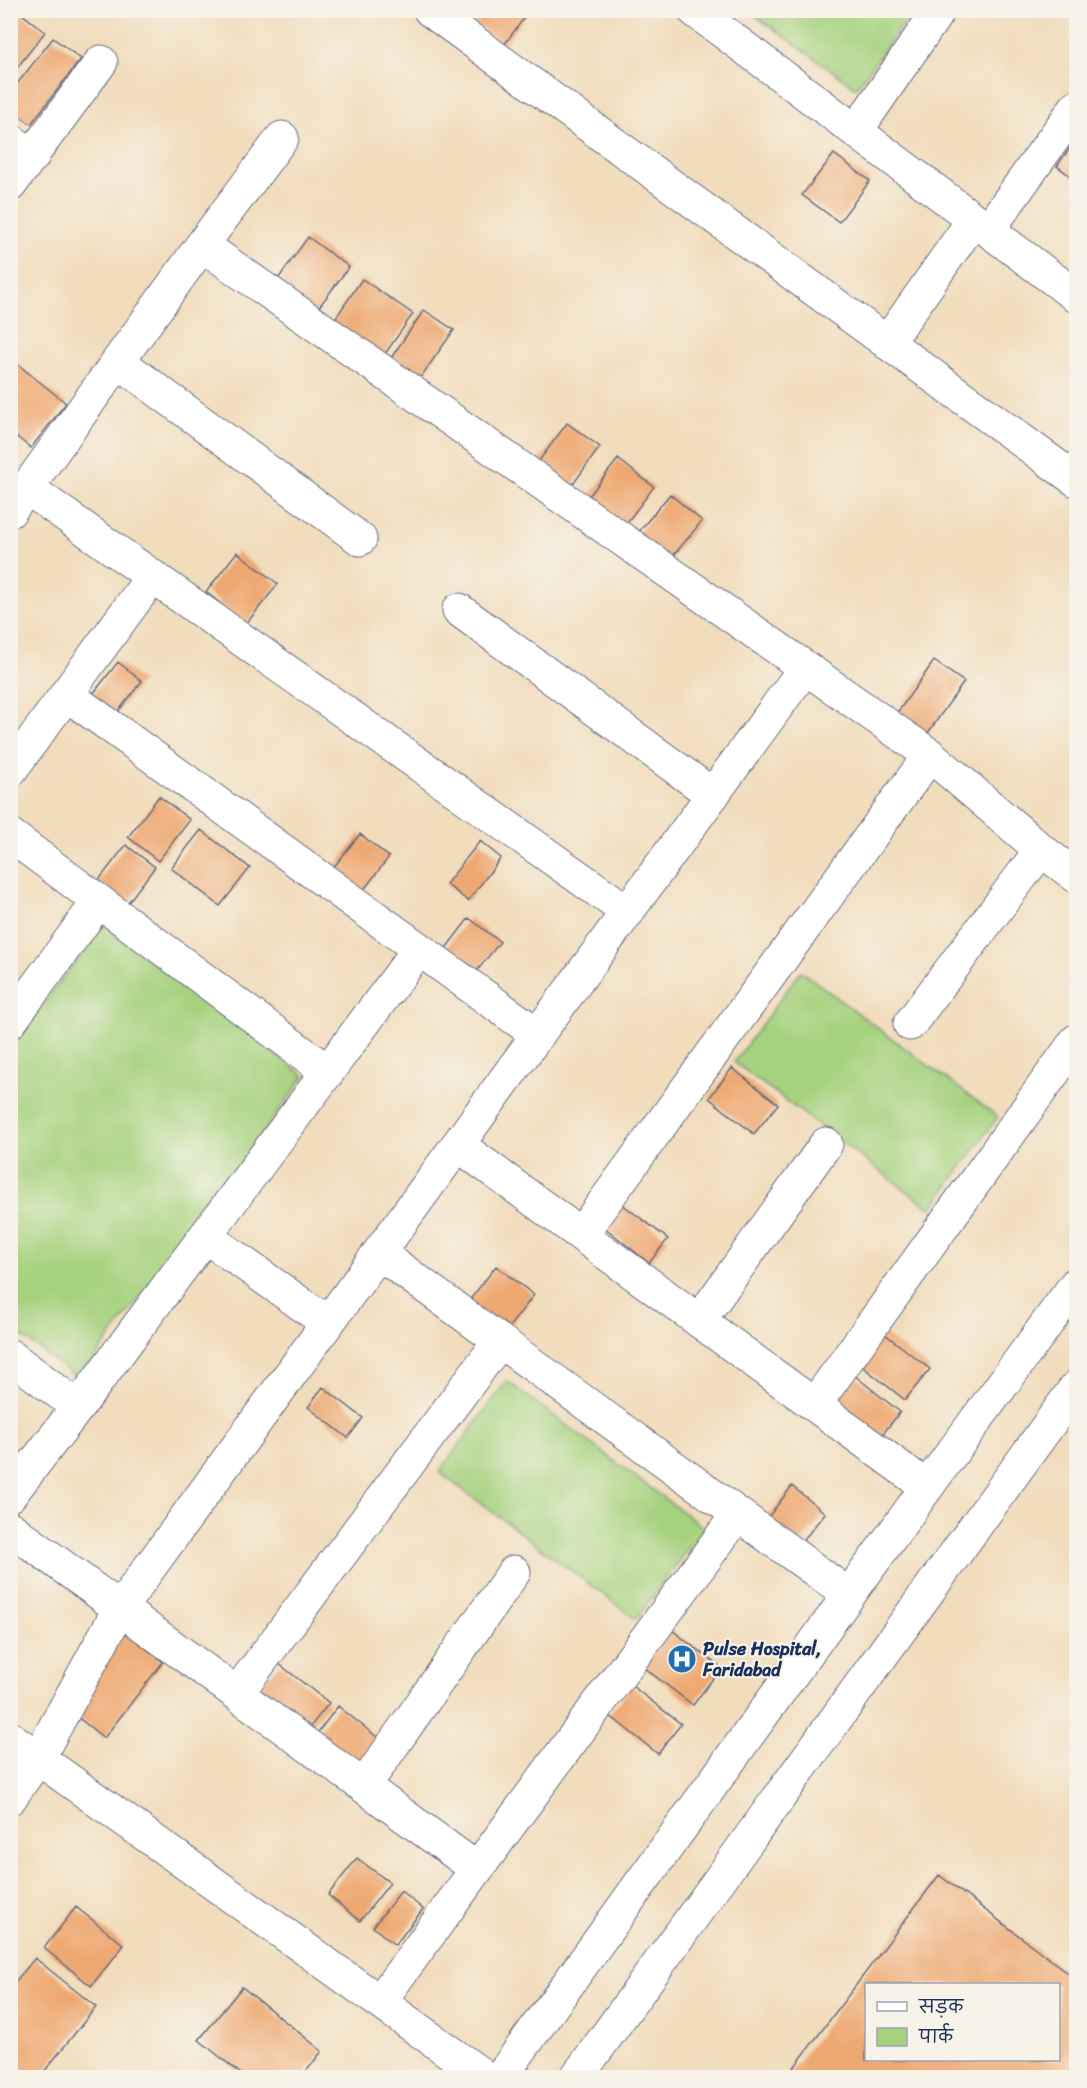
<svg xmlns="http://www.w3.org/2000/svg" width="1087" height="2088" font-family="Sriracha,'Playpen Sans Deva',sans-serif">
  <style>
    .green { fill: #a6d27e; stroke: #60806e; stroke-width: 1.5 }
    .building { fill: #eea871; fill-rule: evenodd }
    .lines { fill: none; stroke-linecap: round; stroke-linejoin: round }
    .minor-casing { stroke: #666c7f; stroke-width: 35 }
    .tertiary-casing { stroke: #666c7f; stroke-width: 35 }
    .minor { stroke: #fff; stroke-width: 33 }
    .tertiary { stroke: #fff; stroke-width: 33 }
    .labels { text-anchor: middle; dominant-baseline: central; stroke-width: 4.5; stroke-linejoin: round; paint-order: stroke }
    .poi-label { font-size: 18px; font-weight: bold; fill: #1b2f5e; stroke: #f7f3e8; text-anchor: start }
  </style>
  <rect width="100%" height="100%" fill="#f7f3e8"/>
  <filter id="ink" filterUnits="userSpaceOnUse"><feTurbulence type="fractalNoise" baseFrequency=".0167" numOctaves="2"/><feDisplacementMap in="SourceGraphic" scale="12" xChannelSelector="R" yChannelSelector="G"/><feConvolveMatrix kernelMatrix="1 2 1 2 8 2 1 2 1" color-interpolation-filters="sRGB"/></filter>
  <filter id="wash" filterUnits="userSpaceOnUse"><feTurbulence type="fractalNoise" baseFrequency=".008" numOctaves="4" result="noise"/><feDisplacementMap in="SourceGraphic" scale="24" xChannelSelector="R" yChannelSelector="G"/><feGaussianBlur stdDeviation="1.35" result="paint"/><feColorMatrix in="noise" values="0 0 0 0 0 0 0 0 0 0 0 0 0 0 0 0 0 1.4 0 .05"/><feComposite in="paint" operator="in"/></filter>
  <g filter="url(#wash)">
    <rect width="100%" height="100%" fill="#f1dcbb"/>
    <path class="green" d="M749,11H913L856,88Z
      M103,925L305,1076L79,1379L11,1328L10,1048Z
      M801,971L998,1117L931,1209L734,1062Z
      M507,1381L704,1528L636,1619L439,1472Z"/>
    <g id="blocks">
      <path class="building" d="M10,10H17L45,32L10,77Z
        M458,10H530L504,45Z
        M53,38L81,59L31,124L10,109V93Z
        M1076,139V180L1057,166Z
        M834,154L870,181L839,222L802,195Z
        M308,237L349,267L313,315L273,286Z
        M362,279L413,314L378,364L328,329Z
        M424,310L454,330L413,388L384,368Z
        M16,363L66,403L31,448L10,432V370Z
        M567,423L600,447L563,498L530,473Z
        M618,459L654,487L618,534L582,505Z
        M670,494L702,521L664,567L632,540Z
        M237,552L278,584L246,624L206,592Z
        M934,661L964,682L920,744L890,723Z
        M118,662L142,681L113,718L89,699Z
        M159,796L190,820L158,861L128,837Z
        M201,830L250,868L220,906L171,868Z
        M360,834L389,857L359,896L329,873Z
        M480,841L501,858L468,901L446,884Z
        M126,845L155,867L127,904L98,881Z
        M469,918L500,942L473,976L443,952Z
        M732,1068L778,1104L754,1134L709,1098Z
        M622,1204L668,1239L649,1263L604,1227Z
        M496,1266L534,1295L503,1335L465,1306Z
        M881,1331L930,1369L905,1400L857,1362Z
        M849,1371L900,1412L878,1440L826,1400Z
        M323,1387L363,1418L348,1438L308,1407Z
        M792,1486L825,1513L798,1547L765,1521Z
        M672,1630L721,1668L693,1705L643,1667Z
        M125,1632L163,1662L104,1738L66,1708Z
        M279,1664L329,1703L307,1731L256,1692Z
        M632,1686L681,1724L658,1754L609,1715Z
        M338,1706L382,1741L359,1770L315,1736Z
        M357,1858L390,1883L360,1921L328,1895Z
        M939,1875L1076,1979V2070L1071,2078H786ZM866,1984H1058V2060H866Z
        M401,1891L423,1909L395,1945L373,1927Z
        M76,1907L124,1945L91,1986L44,1948Z
        M35,1958L96,2007L39,2078H19L10,2071V1988Z
        M242,1987L322,2051L301,2078H246L199,2040Z"/>
    </g>
  </g>
  <g filter="url(#ink)">
    <use href="#blocks" fill-opacity="0" stroke="#666c7f" stroke-width="1.5"/>
    <g class="lines">
      <g class="minor-casing">
        <path id="minor" d="M430,10L1076,480
          M694,10L1076,296
          M856,131L939,10
          M10,140L33,156
          M10,185L101,62
          M988,230L1076,107
          M202,245L930,755L1041,850L1076,876
          M887,343L974,219
          M119,362L360,539
          M27,488L628,912
          M10,511L202,245L282,138
          M459,610L713,795
          M66,694L538,1035
          M10,771L152,577
          M10,835L328,1072
          M10,1022L99,901
          M910,1024L1041,850
          M458,1145L927,1487
          M581,1234L930,755
          M205,1236L328,1323
          M379,1253L849,1595
          M699,1321L826,1144
          M10,1356L78,1407
          M815,1404L1076,1041
          M10,1495L78,1407L419,949
          M10,1528L477,1869
          M237,1693L500,1341
          M364,1786L514,1572
          M10,1798L38,1758L120,1608L805,668
          M380,2001L738,1514"/>
      </g>
      <g class="tertiary-casing">
        <path id="tertiary" d="M10,1738L486,2078
          M500,2078L927,1487L1076,1284
          M576,2078L1076,1387"/>
      </g>
      <use href="#minor" class="minor"/>
      <use href="#tertiary" class="tertiary"/>
    </g>
  </g>
  <defs>
    <g id="hospital-disc" transform="scale(1.5)"><circle r="9.5" fill="#1f6fb2" stroke="#f7f3e8"/><path d="M-5-5h3v3.5h4V-5h3V5h-3V1.5h-4V5h-3Z" fill="#fff"/></g>
  </defs>
  <g fill-rule="evenodd">
    <use href="#hospital-disc" x="682" y="1659"/>
  </g>
  <g class="labels">
    <g class="poi-label">
      <text x="703" y="1649">Pulse Hospital,<tspan x="703" dy="21">Faridabad</tspan></text>
    </g>
  </g>
  <rect width="1087" height="2088" fill="none" stroke="#f7f3e8" stroke-width="36"/>
  <rect x="865" y="1983" width="195" height="78" fill="#f7f3e8" stroke="#9fa5b1" stroke-width="1.5"/>
  <rect x="877" y="2002" width="30" height="9" fill="#ffffff" stroke="#9fa5b1" stroke-width="1.5"/>
  <text x="919" y="2013" font-size="18" fill="#1b2f5e">सड़क</text>
  <rect x="877" y="2028" width="30" height="18" fill="#a6d27e" stroke="#9fa5b1" stroke-width="1.5"/>
  <text x="919" y="2043" font-size="18" fill="#1b2f5e">पार्क</text>
</svg>
